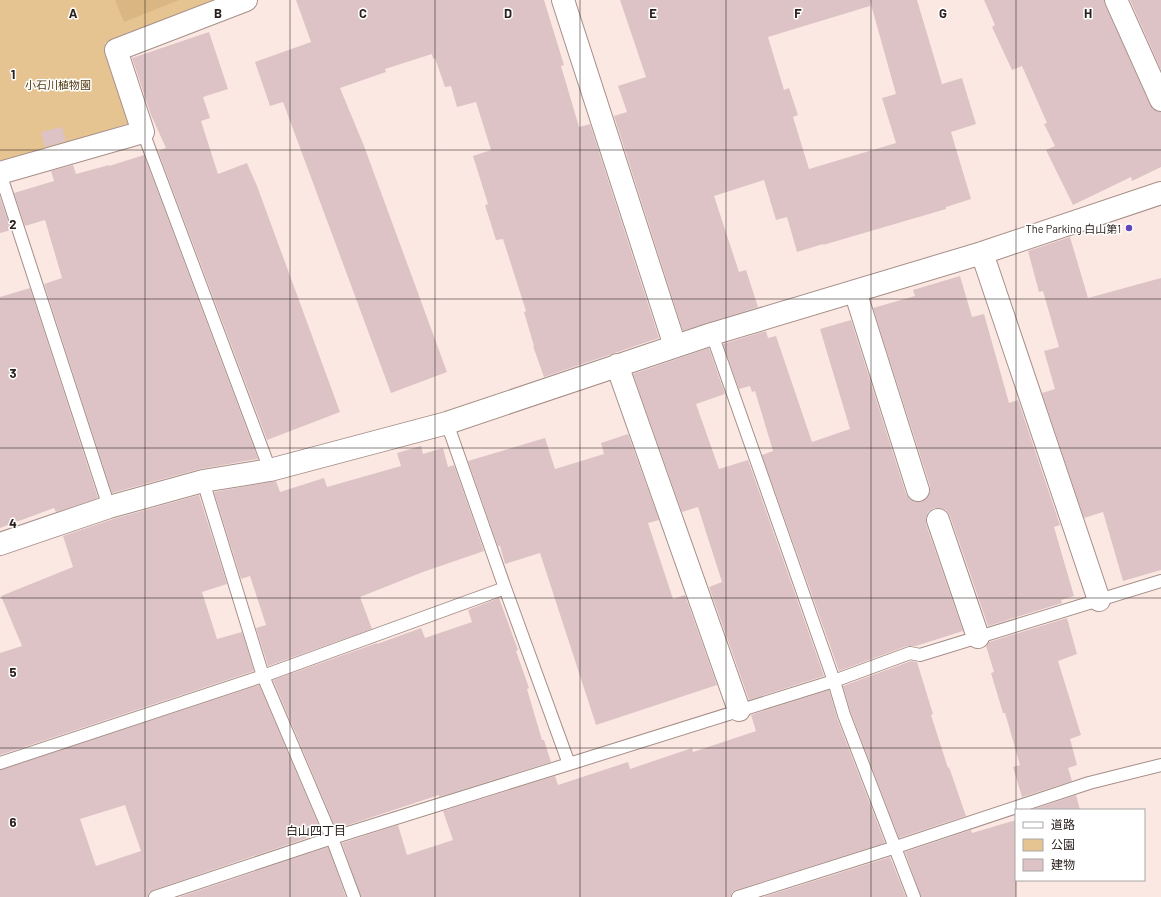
<svg xmlns="http://www.w3.org/2000/svg" width="1161" height="897" font-family="Barlow,'Noto Sans JP',sans-serif">
  <style>
    .green { fill: #e5c492 }
    .forest { fill: #dab782 }
    .building { fill: #ddc3c5; fill-rule: evenodd }
    .lines { fill: none; stroke-linecap: round; stroke-linejoin: round }
    .lane-casing { stroke: #a68f89; stroke-width: 14 }
    .street-casing { stroke: #a68f89; stroke-width: 24 }
    .lane { stroke: #fff; stroke-width: 12 }
    .street { stroke: #fff; stroke-width: 22 }
    .grid { fill: none; stroke: #2a201e; stroke-width: 1; stroke-opacity: 0.55 }
    .poi-dot { fill: #6044bc; stroke: #fff; stroke-width: 1.5 }
    .labels { text-anchor: middle; dominant-baseline: central; stroke-width: 3; stroke-linejoin: round; paint-order: stroke }
    .park-label { font-size: 11px; fill: #50370d; stroke: #fff }
    .poi-label { font-size: 11px; fill: #2a201e; stroke: #fff; text-anchor: end }
    .neighbourhood-label { font-size: 12px; fill: #2a201e; stroke: #fff }
    .grid-label { font-size: 13px; text-anchor: middle; font-weight: bold; fill: #2a201e; stroke: #fff; stroke-width: 3; stroke-linejoin: round; paint-order: stroke }
  </style>
  <rect width="100%" height="100%" fill="#fce8e2"/>
  <path class="green" d="M0,0H214L105,43L133,122L0,164Z"/>
  <path class="forest" d="M115,0H179L124,22Z"/>
  <path class="building" d="M296,0H544L564,65L561,66L579,127L590,124L659,338L544,377L533,346H534L524,312L526,311L503,239L496,240L485,205L488,204L473,156L491,150L476,102L457,107L451,86L445,87L435,58L433,59L432,54L385,69L386,72L340,88L364,146L447,372L391,393L283,102L270,106L255,62L311,42Z
    M620,0H917L942,84L962,78L976,124L951,132L971,199L946,207V209L823,245V244L797,252L787,217L776,220L764,180L714,196L739,272L746,270L758,307L683,331L614,116L627,112L618,86L646,77ZM870,1L896,94L882,98L896,143L809,169L793,117L798,115L789,88L784,90L768,37L870,6Z
    M984,0H1104L1105,5L1150,105L1154,110L1161,112V167L1132,181L1131,177L1073,205L1046,150L1055,146L1044,124L1047,123L1022,66L1012,70L992,27L995,25Z
    M1130,0H1161V70Z
    M209,32L228,89L203,97L210,118L201,121L218,174L247,163L257,186L340,412L267,440L158,151L166,148L151,115L132,58Z
    M62,127L66,141L45,147L41,132Z
    M144,155L258,459L200,469L112,493L44,284L62,278L45,220L25,226L14,193L54,181L51,171L73,165L76,174L109,165V166Z
    M0,197L11,230L0,233Z
    M1070,237L1088,298L1161,278V570L1123,581L1103,512L1084,518L1042,393L1055,389L1044,351L1059,347L1043,291L1039,292L1028,251Z
    M960,276L972,317L984,314L1009,403L1018,400L1060,525L1054,527L1074,596L1061,600L1062,603L988,626L950,516L946,510L940,508H934L928,512L926,518V524L963,631L916,646H907L839,671L762,455L773,451L755,391L752,392L750,386L739,389L723,344L766,331L768,338L776,336L812,442L850,429L820,329L851,320L906,494L910,499L916,502H921L927,498L930,492V486L873,308L915,296L913,290Z
    M30,288L98,498L56,512L54,508L0,528V297Z
    M709,348L725,394L696,404L719,469L748,460L824,676L749,700L709,587L722,582L698,507L682,512L633,374Z
    M628,434L659,520L648,523L673,599L685,595L717,685L596,725L540,553L505,564L500,546H498L468,461L545,438L555,469L604,454L601,443Z
    M421,446L423,454L443,448L448,467L454,465L484,551L423,572L360,597L372,629L268,666L256,628L266,625L250,576L241,579L214,492L276,481L280,492L324,478L327,487L401,466L397,453Z
    M199,495L227,584L202,592L217,639L242,632L254,671L0,755V653L22,646L1,596L73,567L63,536L113,519Z
    M499,598L518,650L516,651L529,688L527,689L542,740H544L551,762L439,797V795L336,829L273,680L377,643V644L421,628L425,638L472,622L468,610Z
    M1067,618L1077,654L1058,661L1081,735L1070,739L1077,765L1068,768L1072,781L1022,797L1013,767L1020,765L1005,713H1003L991,673L994,672L986,646L989,642Z
    M911,661L917,662L933,714L931,715L948,768L949,767L966,816L899,838L851,713L843,686Z
    M259,685L322,833L153,890L149,892L148,897H0V770ZM125,805L141,851L96,866L80,819Z
    M829,690L837,718L885,843L736,890L732,892L731,897H361L342,843L398,825L407,855L453,840L443,811L555,776L558,785L628,762L630,769L692,748L693,752L756,731L751,715Z
    M1076,795L1080,810H1031Z
    M1016,820V897H921L905,852L971,830L972,833Z
    M328,847L346,897H179Z
    M890,857L906,897H763Z"/>
  <g class="lines">
    <g class="lane-casing">
      <path id="lane" d="M143,132L270,470
        M0,173L109,507
        M712,334L834,681L844,715L914,897
        M447,423L505,588L569,764L834,681L910,653L920,655L1161,581
        M203,481L263,676L332,838L354,897
        M0,763L263,676L505,588
        M155,897L332,838L569,764
        M738,897L896,847L1089,783L1161,765"/>
    </g>
    <g class="street-casing">
      <path id="street" d="M563,0L675,346
        M1116,0L1161,100
        M0,173L143,132L116,50L246,0
        M982,253L1099,600
        M855,291L918,490
        M617,365L739,710
        M938,520L978,637
        M0,544L109,507L203,481L270,470L447,423L712,334L982,253L1161,193"/>
    </g>
    <use href="#lane" class="lane"/>
    <use href="#street" class="street"/>
  </g>
  <path class="grid" d="M145,0V897M290,0V897M435,0V897M580,0V897M726,0V897M871,0V897M1016,0V897M0,150H1161M0,299H1161M0,448H1161M0,598H1161M0,748H1161"/>
  <circle class="poi-dot" cx="1129" cy="228" r="4"/>
  <g class="labels">
    <g class="park-label">
      <text x="58" y="84">小石川植物園</text>
    </g>
    <g class="poi-label">
      <text x="1121" y="228">The Parking 白山第1</text>
    </g>
    <g class="neighbourhood-label">
      <text x="316" y="830">白山四丁目</text>
    </g>
  </g>
  <g class="grid-label">
    <text x="73" y="18">A</text>
    <text x="218" y="18">B</text>
    <text x="363" y="18">C</text>
    <text x="508" y="18">D</text>
    <text x="653" y="18">E</text>
    <text x="798" y="18">F</text>
    <text x="943" y="18">G</text>
    <text x="1088" y="18">H</text>
    <text x="13" y="79">1</text>
    <text x="13" y="229">2</text>
    <text x="13" y="378">3</text>
    <text x="13" y="528">4</text>
    <text x="13" y="677">5</text>
    <text x="13" y="827">6</text>
  </g>
  <rect x="1015" y="809" width="130" height="72" fill="#ffffff" stroke="#aaa6a5"/>
  <rect x="1023" y="822" width="20" height="6" fill="#ffffff" stroke="#aaa6a5"/>
  <text x="1051" y="829" font-size="12" fill="#2a201e">道路</text>
  <rect x="1023" y="839" width="20" height="12" fill="#e5c492" stroke="#aaa6a5"/>
  <text x="1051" y="849" font-size="12" fill="#2a201e">公園</text>
  <rect x="1023" y="859" width="20" height="12" fill="#ddc3c5" stroke="#aaa6a5"/>
  <text x="1051" y="869" font-size="12" fill="#2a201e">建物</text>
</svg>
